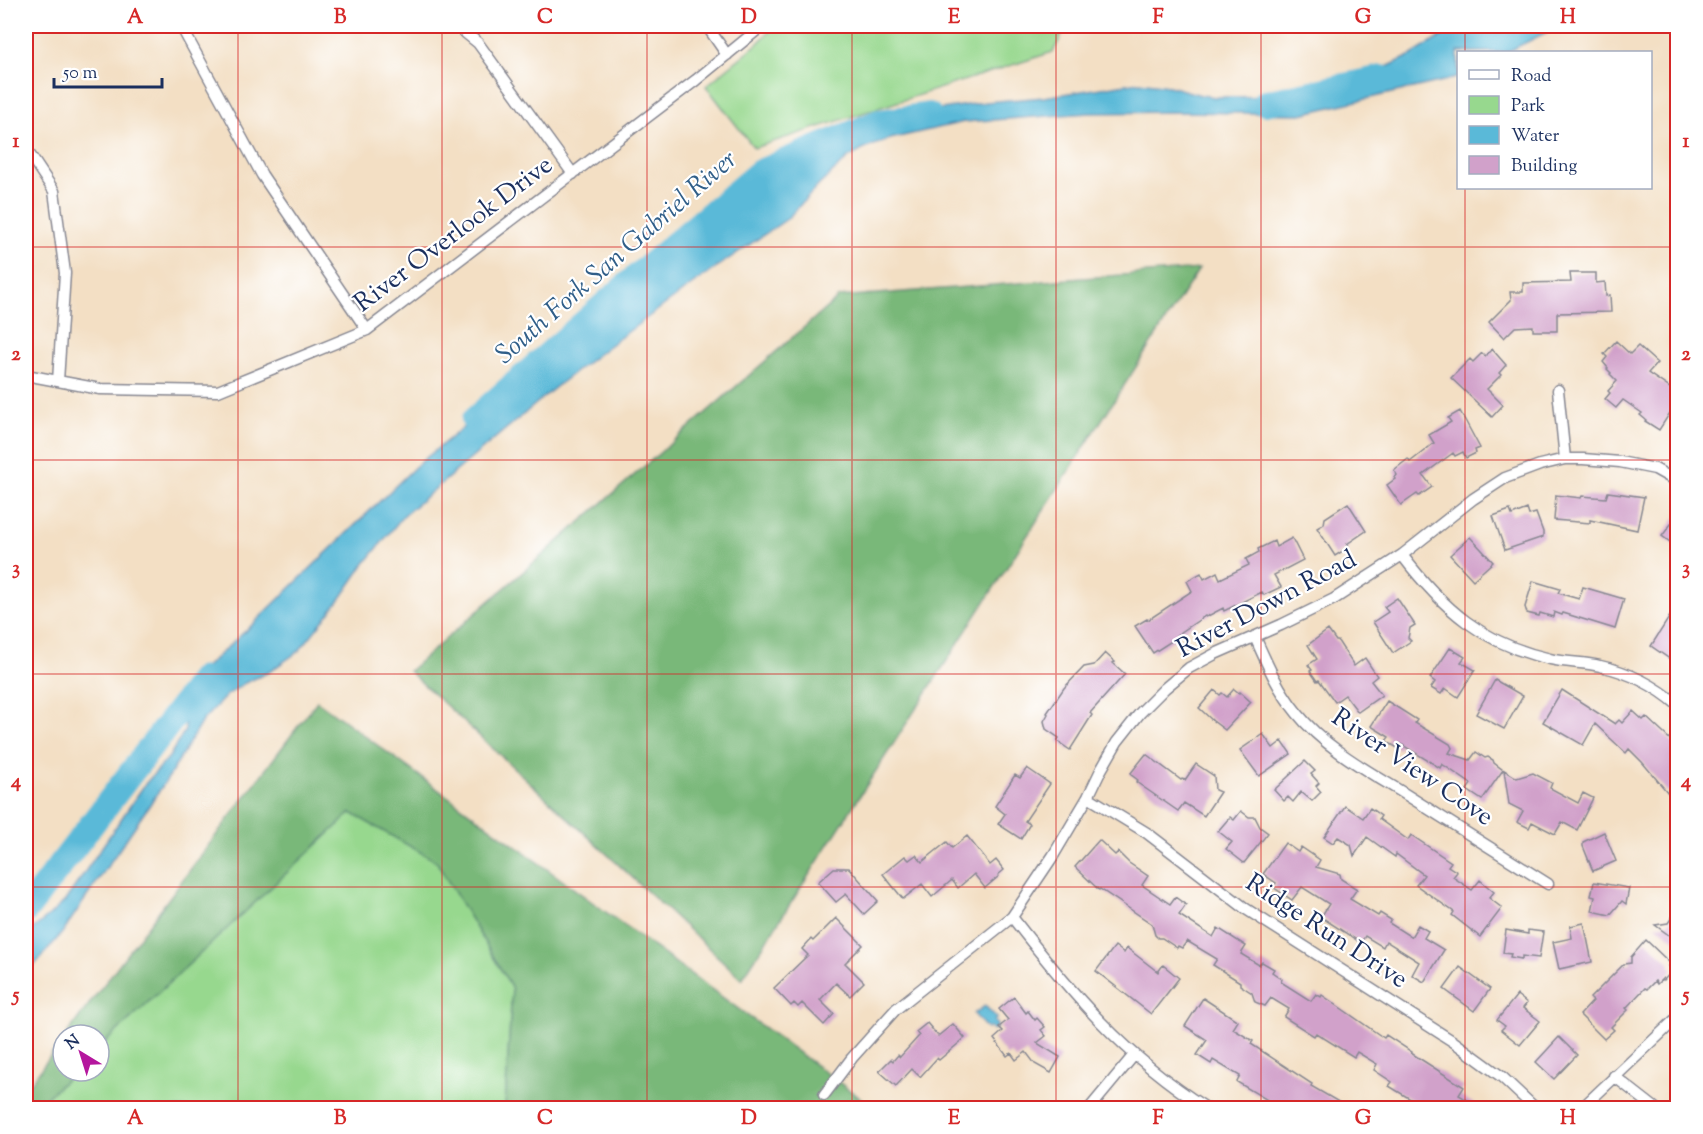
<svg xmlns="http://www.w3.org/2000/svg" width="1703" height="1134" font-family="'Sorts Mill Goudy',serif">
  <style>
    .green { fill: #97d88e; stroke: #598476; stroke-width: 1.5 }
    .forest { fill: #79b879; stroke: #4a746c; stroke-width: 1.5 }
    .water { fill: #5ab9d8; stroke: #3a749b; stroke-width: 1.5 }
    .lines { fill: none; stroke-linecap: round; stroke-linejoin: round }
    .river { stroke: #5ab9d8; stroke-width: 26 }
    .building { fill: #d1a1ca }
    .minor-casing { stroke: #878791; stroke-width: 13 }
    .minor { stroke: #fff; stroke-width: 10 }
    .grid { fill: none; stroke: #d62828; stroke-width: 1.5; stroke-opacity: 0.55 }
    .labels { text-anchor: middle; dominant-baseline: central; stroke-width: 4.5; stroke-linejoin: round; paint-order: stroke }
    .street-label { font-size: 26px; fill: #1b2f5e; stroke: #fff }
    .water-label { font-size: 27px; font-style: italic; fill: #315f89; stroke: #fff }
    .neatline { fill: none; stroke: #d62828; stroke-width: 2 }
    .grid-label { font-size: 20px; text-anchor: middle; font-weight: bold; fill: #d62828 }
  </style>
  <rect width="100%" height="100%" fill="#fff"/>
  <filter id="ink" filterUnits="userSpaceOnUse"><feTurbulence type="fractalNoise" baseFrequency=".0167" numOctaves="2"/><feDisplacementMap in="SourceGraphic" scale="12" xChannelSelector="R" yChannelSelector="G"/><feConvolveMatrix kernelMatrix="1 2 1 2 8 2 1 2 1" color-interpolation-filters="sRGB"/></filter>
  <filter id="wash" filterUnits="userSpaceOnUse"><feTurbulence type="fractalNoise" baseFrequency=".008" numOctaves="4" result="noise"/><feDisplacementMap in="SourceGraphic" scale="24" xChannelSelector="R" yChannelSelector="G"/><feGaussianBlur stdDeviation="1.35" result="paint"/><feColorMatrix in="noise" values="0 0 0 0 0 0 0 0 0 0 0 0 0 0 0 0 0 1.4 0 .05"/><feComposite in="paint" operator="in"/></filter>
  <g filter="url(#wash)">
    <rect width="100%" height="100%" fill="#f3dfc4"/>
    <path class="green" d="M775,26H1067L1053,52L754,148L706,86L757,44Z
      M351,812L436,860L512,988L505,1108H35L75,1071H99V1048Z"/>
    <path class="forest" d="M1199,269L742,979L409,671L839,297Z
      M317,701L874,1108H505L512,988L436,861L351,813L99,1048V1035H66Z
      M63,1039V1071H75L35,1108H26V1089Z"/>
    <path class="water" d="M1458,26H1559L1507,52H1458V77L1456,78L1301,114L1181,112L1089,113L964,122L890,139L866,148L848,158L819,185L787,219L708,273L606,348L557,386L403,516L363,566L341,598L299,651L269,672L245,683L227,695L202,721L170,775L62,933L26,975V934L49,916L65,901L145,784L169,757L185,730V716L182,702L191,680L252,625L416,466L548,358L692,232L770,176L835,136L865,127L935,110L986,102L1044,97L1139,82L1169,86L1201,95L1216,97L1310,96L1344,87L1410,56Z
      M985,1006L997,1018L994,1021L997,1025L996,1028L993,1030L990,1027L987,1029L974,1014Z"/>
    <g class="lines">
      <path class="river" d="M1265,103L1382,78
        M474,420L628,284L760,172L879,122L929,115
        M26,910L203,679"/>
    </g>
    <g id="blocks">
      <path class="building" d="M1570,273H1596V283L1605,282L1606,296L1610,295L1611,312L1557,313V331H1533V326L1515,327L1504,338L1489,322L1511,300L1510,292H1523V283L1571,282Z
        M1616,341L1630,354L1638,346L1657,363L1648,373L1677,393V402L1659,430L1645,421L1646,420L1640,415L1642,413L1623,400L1616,408L1605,399L1610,393L1608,391L1617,381L1610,374L1611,373L1607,369L1608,368L1603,362L1607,357L1604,354Z
        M1492,349L1506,365L1499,373L1501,375L1487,389L1503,405L1492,417L1451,378L1470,359L1473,362L1482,353L1485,356Z
        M1460,411L1480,448L1475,450L1476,453L1466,458L1463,452L1455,456L1453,453L1423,475L1432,487L1419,496L1417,494L1401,505L1387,485L1395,479L1394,477L1397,475L1394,470L1408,459L1410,462L1434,443L1429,435L1451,422L1448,418Z
        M1608,492L1644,497L1637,530L1590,520V523L1554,520L1556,495L1581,498L1582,496L1606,498Z
        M1348,503L1366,531L1347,544L1349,547L1335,556L1317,528L1324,524L1325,518Z
        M1527,509L1529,515L1536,513L1543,532V537L1505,550L1493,516L1510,510L1512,515Z
        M1677,516V547L1662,536Z
        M1470,537L1493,562L1473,580L1450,555Z
        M1292,538L1303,560L1274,575L1281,587L1264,595L1262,592L1224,611L1223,608L1206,617L1205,616L1177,635L1178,637L1153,653L1135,626L1147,619L1148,620L1192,591L1187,581L1201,573L1204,579L1217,572L1220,579L1249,565L1246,559L1259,552L1258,549L1274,541L1276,547Z
        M1533,581L1560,589L1558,593L1579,599L1583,587L1624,599L1615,629L1563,613L1562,615L1554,612L1553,617L1540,613L1539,616L1527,613L1525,607Z
        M1397,598L1415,625L1410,628L1408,638L1411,641L1393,653L1373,622L1388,612L1384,607Z
        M1677,605V664L1651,646Z
        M1328,630L1336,641H1338L1354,666L1365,658L1377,676L1371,681L1382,695L1358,712L1345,695L1335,702L1319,680L1317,681L1310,671L1312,670L1308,665L1317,659L1308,645Z
        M1450,648L1465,657L1461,662L1475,670L1458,697L1445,688L1441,694L1431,688L1435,682L1430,678Z
        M1105,653L1115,662L1113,663L1125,674L1090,713L1092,715L1070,750L1057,741L1059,738L1046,729L1044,721L1048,714L1047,713L1064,688L1084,667L1094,665Z
        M1495,680L1523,696L1504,729L1476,714Z
        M1234,689L1239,693L1240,692L1251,702L1225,730L1213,721L1199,708L1214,690L1220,695L1222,693L1227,697Z
        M1562,690L1615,724L1619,720L1622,723L1633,711L1643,720L1646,717L1677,746V786L1668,793L1642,762L1629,749L1626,753L1595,724L1583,745L1543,722Z
        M1387,701L1417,720L1415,723L1450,744L1452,748L1449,753L1470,760L1476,752L1485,758L1488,757L1493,760L1494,763L1503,770L1482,800L1467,790L1471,784L1442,764L1440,768L1401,744L1399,749L1386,741L1389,737L1371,726Z
        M1263,734L1273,748L1282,741L1291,754L1259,776L1240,750Z
        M1146,754L1181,780L1182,779L1185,780L1196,764L1214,776L1215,790L1220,792L1204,816L1184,803L1178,811L1136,782L1138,780L1130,774Z
        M1305,761L1315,771L1311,774L1319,783L1316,786L1321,792L1312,801L1301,792L1293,802L1288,797L1284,801L1274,790Z
        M1027,768L1050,784L1025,821L1030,824L1021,839L998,824L1005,814L995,806L1015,775L1020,778Z
        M1504,770L1517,778L1533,773L1552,783L1550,788L1578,803L1583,793L1593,798L1577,830L1562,822L1555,834L1532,822L1529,828L1517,822L1523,811L1509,804Z
        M1345,806L1363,818L1370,808L1381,816L1379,819L1408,840L1411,835L1451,862L1448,866L1457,872L1453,877L1472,890L1480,880L1494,892L1489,898L1502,908L1480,937L1452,915L1454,912L1416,885L1424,875L1396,854L1395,857L1367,837L1354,856L1351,845L1338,837L1333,843L1324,837Z
        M1241,811L1249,817H1255L1260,827L1268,833L1244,863L1226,849L1232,842L1218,831L1230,817L1234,820Z
        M1604,832L1616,861L1593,871L1583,846V842Z
        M967,836L990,865L996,860L1004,870L998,875L999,876L985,888L974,874L958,888L952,880L932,897L922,884L903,899L883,874L905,856L909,860L916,855L922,862L947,842L952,848Z
        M1099,840L1115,855L1118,852L1129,863L1148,876L1142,885L1170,904L1175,897L1186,905L1179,915L1213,937L1218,928L1246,946L1241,954L1259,965L1262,962L1274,969L1272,972L1282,979L1281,982L1311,1001L1316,994L1321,997L1322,995L1384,1038L1386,1035L1412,1052L1411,1053L1464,1087L1459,1095L1481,1108H1425L1389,1086L1392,1082L1374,1070L1377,1064L1357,1052L1354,1057L1316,1033L1314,1036L1284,1017L1289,1009L1271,998L1265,1006L1255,1002L1252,993L1240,985V982L1213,965L1217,959L1187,941L1182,948L1178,946L1177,948L1162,938H1158L1155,935L1152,924L1100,889L1099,890L1075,867Z
        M1285,843L1298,852L1301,847L1320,860L1316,867L1340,874L1341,879L1357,889L1350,899L1378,916L1380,913L1391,920L1389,923L1411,937L1418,925L1428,931L1424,938L1444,950L1424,982L1412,975L1419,962L1386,941L1383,947L1365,936L1361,943L1321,917L1329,904L1302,887L1292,900L1273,887L1276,883L1263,874Z
        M834,868H849L878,901L864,914L846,894L836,902L818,882Z
        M1594,882L1629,888L1626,904L1622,901L1610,915L1592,911L1595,897L1591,896Z
        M1677,910V941L1655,925L1668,923Z
        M836,918L863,945L845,963L864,982L850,996L836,983L820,1000L834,1014L824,1025L802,1003L798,1007L794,1003L791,1006L774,988L808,955L802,949L811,939L813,941Z
        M1584,923L1592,962L1559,969L1553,942L1572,938L1570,926Z
        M1506,930L1528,934V930L1543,932L1539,958L1522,956V959L1510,957L1511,954L1503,953Z
        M1646,940L1671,964L1669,966L1673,970L1664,980L1663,978L1657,984L1655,981L1647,989L1645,988L1626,1008L1628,1010L1611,1027L1614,1030L1604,1039L1580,1015L1593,1001L1590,998L1624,964L1631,963V957Z
        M1115,946L1124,953L1127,948L1158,972L1163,965L1179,978L1151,1014L1096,971Z
        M1460,967L1490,989L1474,1011L1444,989Z
        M1517,995L1527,1003L1523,1008L1540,1021L1520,1045L1501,1030L1505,1026L1497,1020Z
        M1014,997L1026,1013L1028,1011L1035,1020L1037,1018L1045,1027L1041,1030L1046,1036L1037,1043L1060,1057L1051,1073L1035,1064L1026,1052L1016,1060L1011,1053L1007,1056L994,1039L1003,1031L999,1027L1008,1020L999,1009Z
        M1203,998L1238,1021L1233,1029L1253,1041L1251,1044L1312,1084L1311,1086L1349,1108H1281L1237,1082L1240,1076L1213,1060L1211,1064L1197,1055L1207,1040L1185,1026Z
        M927,1023L938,1036L953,1024L965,1038L939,1060L937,1058L920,1077L912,1069L896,1086L879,1071L891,1059L893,1061L898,1055L900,1057L919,1036L916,1032Z
        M1559,1037L1577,1055L1554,1079L1536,1062Z"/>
    </g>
  </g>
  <g filter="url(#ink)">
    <use href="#blocks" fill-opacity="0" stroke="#878791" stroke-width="1.5"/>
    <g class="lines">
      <g class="minor-casing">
        <path id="minor" d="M181,26L262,175L367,330
          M457,26L478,43L573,174
          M707,26L727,55
          M26,149L54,191L65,273L58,381
          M26,375L100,389L218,391L367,330L696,80L762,26
          M1558,390L1565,459
          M1402,555C1443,609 1483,644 1550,659C1566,663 1584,662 1600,666C1628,672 1656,686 1678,705
          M1255,637C1267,664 1278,690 1297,713C1325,748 1368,771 1405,794C1453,824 1501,854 1548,884
          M1088,797L1147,833L1246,909L1454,1042L1502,1077L1535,1108
          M1012,917C1070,992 1125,1057 1206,1108
          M1614,1076L1655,1108
          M824,1095L852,1058L896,1009L1012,917L1053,856L1088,797L1101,770L1117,742L1140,713L1165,688L1189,668L1215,654L1281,625L1334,599L1402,555L1473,499L1505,478L1540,465L1565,459H1583L1620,462L1655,469L1678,482
          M1090,1108L1134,1055
          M1582,1108L1678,1017"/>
      </g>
      <use href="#minor" class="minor"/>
    </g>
  </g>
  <path class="grid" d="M238,26V1108M442,26V1108M647,26V1108M852,26V1108M1056,26V1108M1261,26V1108M1465,26V52M1465,188V1108M26,247H1678M26,460H1678M26,674H1678M26,887H1678"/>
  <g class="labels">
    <g class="street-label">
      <text transform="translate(454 235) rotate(-37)">River Overlook Drive</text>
      <text transform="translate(1267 605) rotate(-28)">River Down Road</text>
      <text transform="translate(1412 768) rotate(34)">River View Cove</text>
      <text transform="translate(1326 932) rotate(33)">Ridge Run Drive</text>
    </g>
    <g class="water-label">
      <text transform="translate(617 258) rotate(-41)">South Fork San Gabriel River</text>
    </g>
  </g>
  <rect width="1703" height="1134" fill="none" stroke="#fff" stroke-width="66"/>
  <rect x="1457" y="51" width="195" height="138" fill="#ffffff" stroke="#a4acbf" stroke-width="1.5"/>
  <rect x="1469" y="70" width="30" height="9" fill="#ffffff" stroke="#a4acbf" stroke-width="1.5"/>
  <text x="1511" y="81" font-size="18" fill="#1b2f5e">Road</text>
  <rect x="1469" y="96" width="30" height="18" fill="#97d88e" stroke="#a4acbf" stroke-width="1.5"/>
  <text x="1511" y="111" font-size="18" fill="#1b2f5e">Park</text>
  <rect x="1469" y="126" width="30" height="18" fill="#5ab9d8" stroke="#a4acbf" stroke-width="1.5"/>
  <text x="1511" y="141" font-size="18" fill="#1b2f5e">Water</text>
  <rect x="1469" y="156" width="30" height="18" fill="#d1a1ca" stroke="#a4acbf" stroke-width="1.5"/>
  <text x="1511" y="171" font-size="18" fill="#1b2f5e">Building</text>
  <g transform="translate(81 1053) rotate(322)"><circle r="28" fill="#ffffff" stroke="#a4acbf" stroke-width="1.5"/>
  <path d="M0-4.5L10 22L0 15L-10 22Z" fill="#b5179e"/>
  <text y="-9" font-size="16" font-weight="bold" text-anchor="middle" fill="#1b2f5e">N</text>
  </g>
  <path d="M54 78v9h108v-9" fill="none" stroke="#1b2f5e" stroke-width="3"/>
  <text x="63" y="78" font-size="18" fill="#1b2f5e" stroke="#ffffff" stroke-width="4.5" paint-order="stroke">50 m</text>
  <rect x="33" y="33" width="1637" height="1068" class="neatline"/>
  <g class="grid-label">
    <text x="135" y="23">A</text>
    <text x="340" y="23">B</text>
    <text x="545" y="23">C</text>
    <text x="749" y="23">D</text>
    <text x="954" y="23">E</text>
    <text x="1158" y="23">F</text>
    <text x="1363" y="23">G</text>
    <text x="1568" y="23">H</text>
    <text x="16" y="147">1</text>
    <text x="1686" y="147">1</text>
    <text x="16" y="360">2</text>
    <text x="1686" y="360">2</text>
    <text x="16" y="574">3</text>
    <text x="1686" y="574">3</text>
    <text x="16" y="787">4</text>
    <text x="1686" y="787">4</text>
    <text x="16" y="1001">5</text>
    <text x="1686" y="1001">5</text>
    <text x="135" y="1124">A</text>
    <text x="340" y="1124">B</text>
    <text x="545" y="1124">C</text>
    <text x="749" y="1124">D</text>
    <text x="954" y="1124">E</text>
    <text x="1158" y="1124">F</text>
    <text x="1363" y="1124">G</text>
    <text x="1568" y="1124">H</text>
  </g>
</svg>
